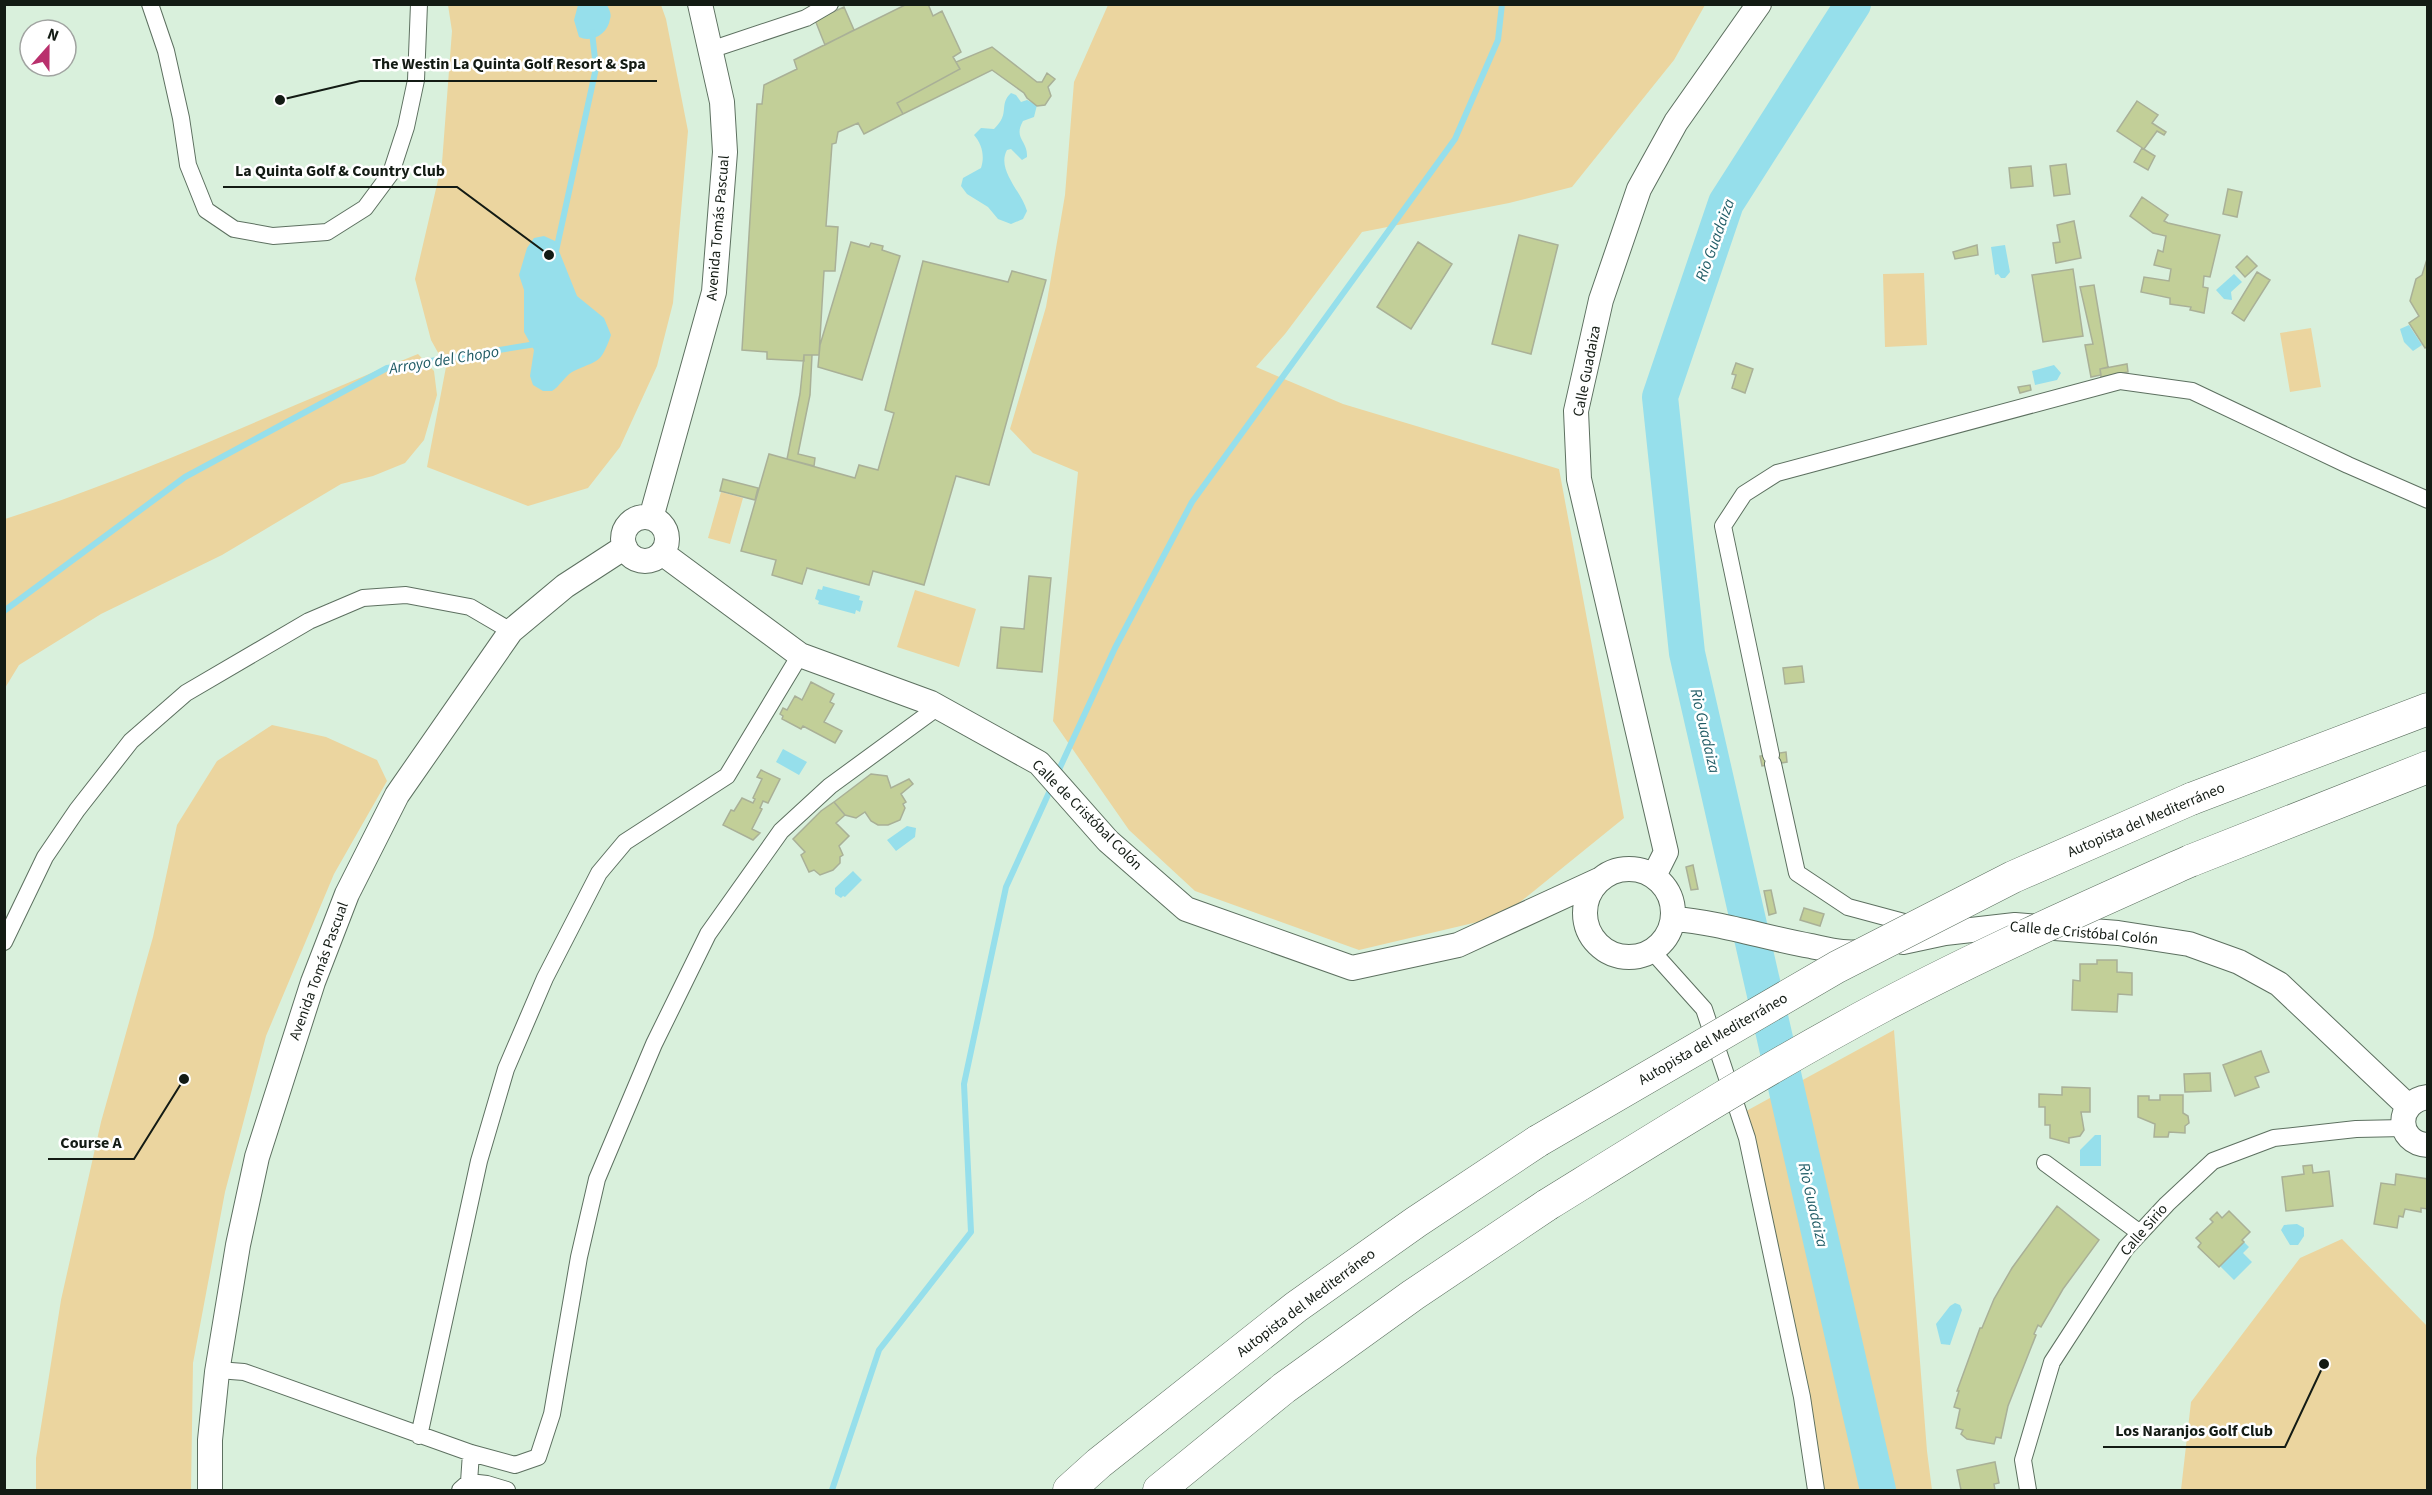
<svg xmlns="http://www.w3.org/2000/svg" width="2432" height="1495" font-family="'Source Sans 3',sans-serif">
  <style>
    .green { fill: #ebd59f }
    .water { fill: #96dfeb }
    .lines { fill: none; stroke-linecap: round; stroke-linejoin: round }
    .stream { stroke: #96dfeb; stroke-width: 6 }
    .river { stroke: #96dfeb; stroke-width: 36 }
    .building { fill: #c2cf98; stroke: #a9b097; stroke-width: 1.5 }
    .street-casing { stroke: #5d7060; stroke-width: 18 }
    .secondary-casing { stroke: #5d7060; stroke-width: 26 }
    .highway-casing { stroke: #5d7060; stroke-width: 33 }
    .street { stroke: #fff; stroke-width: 16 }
    .secondary { stroke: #fff; stroke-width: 24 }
    .highway { stroke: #fff; stroke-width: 32 }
    .highway-bridge-casing { stroke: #5d7060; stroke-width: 33; stroke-linecap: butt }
    .highway-bridge { stroke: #fff; stroke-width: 32 }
    .labels { text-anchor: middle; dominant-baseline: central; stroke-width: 5; stroke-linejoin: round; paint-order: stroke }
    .street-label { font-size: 15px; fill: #131b14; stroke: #fff }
    .water-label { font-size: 16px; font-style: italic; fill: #1f5b65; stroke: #fff }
    .leader { fill: none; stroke: #131b14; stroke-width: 2 }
    .callout-dot { fill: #131b14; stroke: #fff; stroke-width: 2 }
    .callout-label { font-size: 16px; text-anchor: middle; font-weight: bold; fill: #131b14; stroke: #fff; stroke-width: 5; stroke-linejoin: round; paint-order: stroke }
  </style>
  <rect width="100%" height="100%" fill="#d9f0dc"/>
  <path class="green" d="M448,5H661L666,19L688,131L673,303L657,366L620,447L588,488L528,506L427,467L446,367L431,340L415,279L442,163L452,31Z
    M1108,5H1705L1674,60L1572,187L1509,203L1362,232L1285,334L1256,367L1343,404L1559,469L1624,818L1503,916L1359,950L1195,891L1129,830L1053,721L1078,472L1033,453L1010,429L1046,307L1065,195L1074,82Z
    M1924,273L1927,345L1885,347L1883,274Z
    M2311,328L2321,387L2290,392L2280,333Z
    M418,354L434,371L437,395L424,440L405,463L373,476L341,484L222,555L101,614L19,665L5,688V519C147,474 280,409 418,354Z
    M721,492L743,498L730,544L708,538Z
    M915,590L976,609L959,667L897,647Z
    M272,725L326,737L377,760L387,781L334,874L266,1036L225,1192L193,1363L191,1490H36V1458L61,1300L101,1122L153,937L177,825L217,761Z
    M1894,1030L1927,1451L1932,1490H1816L1739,1115Z
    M2342,1239L2427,1326V1490H2181L2191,1402L2300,1258Z"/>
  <path class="water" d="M578,5H607C609,9 612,14 610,19C608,34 592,43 579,37L574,20Z
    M1011,93L1016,95L1021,102L1027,100L1037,105L1034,117L1023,121C1013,139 1028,140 1027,157L1022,160L1011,149L1007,150C996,170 1022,192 1027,211L1023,219L1011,224L998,219L988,207L967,194L961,186L963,178L981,168C985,156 982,144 974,135L981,128L994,129C1011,113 998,105 1011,93Z
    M544,236L555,241L577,296L604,318L611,335C600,366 598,359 572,372C564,377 560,386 552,391H543L533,385L530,376L534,350L524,332V290L519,275L527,248L534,238Z
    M2005,245L2010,272L2005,278H2001L1998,274L1995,275L1991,247Z
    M2234,274L2242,282L2231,292L2232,300L2224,299L2216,290Z
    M2409,325L2422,345L2413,351L2404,342L2400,329Z
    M2054,365L2061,373L2057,380L2035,385L2032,371Z
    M823,586L860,596L859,600L863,601L860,612L856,610L855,614L818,604L819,601L815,599L818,589L822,590Z
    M783,749L807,762L799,775L776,762Z
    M907,826L916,828L915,837L896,851L887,840Z
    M853,871L862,880L845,897L843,896L841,898L835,894V888Z
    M2095,1135H2101V1166H2080V1150Z
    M2297,1224L2304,1228V1236L2298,1245H2290L2281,1230L2284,1225Z
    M2244,1242L2249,1247L2243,1253L2252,1262L2234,1280L2220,1266Z
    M1955,1303L1960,1305L1962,1310L1950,1345L1941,1344L1936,1324L1950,1306Z"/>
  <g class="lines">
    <path class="stream" d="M556,251L596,68L592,32
      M4,611L185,477L387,368L536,344
      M1057,774L1115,648L1192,502L1455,139L1498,40L1502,4
      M832,1490L879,1350L971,1232L964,1084L1006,887L1052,786"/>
    <path class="river" d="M1853,4L1726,203L1660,397L1687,653L1878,1490"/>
  </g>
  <path class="building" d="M907,4H928L933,16L942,11L961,52L953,57L960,69L897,103L903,114L864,134L858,123L838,132L836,143L832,144L826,226L838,227L835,271H824L819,355H804V361L767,359V352L742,350L757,104H762L764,85L797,69L794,60Z
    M844,7L854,30L825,45L815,20Z
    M992,47L1037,82H1042L1047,73L1055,79L1048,87L1051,96L1045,105L1037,106L1027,98L1024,93L992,70L903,114L897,103L960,69L956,62Z
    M2137,101L2158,115L2152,123L2166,132L2164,135L2157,131L2144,149L2117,131Z
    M2142,148L2155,156L2148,170L2134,162Z
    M2066,164L2070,194L2054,196L2050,166Z
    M2031,166L2033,186L2011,188L2009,168Z
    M2228,189L2242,192L2237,217L2223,214Z
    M2142,197L2168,215L2164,221L2168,223L2220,235L2210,277L2204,276L2203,287L2208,288L2204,313L2190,310L2191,307L2170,304V298L2141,292L2144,277L2169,281L2171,269L2154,265L2158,250L2163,252L2166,236L2153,233L2130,216Z
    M2074,221L2081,258L2056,263L2053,243L2060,242L2057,225Z
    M1519,235L1558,245L1531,354L1492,344Z
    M851,242L869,247L871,243L883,246L882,250L900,256L862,380L818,367L820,345Z
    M1418,242L1452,264L1411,329L1377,307Z
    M1977,245L1978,255L1955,259L1953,252Z
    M2247,256L2257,266L2245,277L2236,267Z
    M2428,256V346L2425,348L2409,323L2419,316L2410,301L2416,279L2422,275Z
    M923,261L1008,282L1012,271L1046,280L989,485L956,476L924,585L873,571L869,585L807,568L802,584L772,575L776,560L741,551L769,454L855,478L859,465L878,470L894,413L885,410Z
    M2073,269L2083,336L2043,342L2032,275Z
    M2257,272L2270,280L2244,321L2232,313Z
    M2094,285L2108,367L2100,369L2101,375L2091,377L2085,345L2093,344L2080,287Z
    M804,355H812L810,395L798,454L815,458L814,466L787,459L800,394Z
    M1736,363L1753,369L1745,393L1732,388L1736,375L1732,374Z
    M2127,364L2128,372L2101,377L2100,369Z
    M2030,385L2031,390L2020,393L2018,387Z
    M723,479L758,488L755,500L720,491Z
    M1029,576L1051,578L1042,672L997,668L1001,627L1024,629Z
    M1802,666L1804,682L1785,684L1783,668Z
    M811,682L834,694L830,702L834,704L824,722L842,731L835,743L803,726L801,729L782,719L783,716L780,714L783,708L787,710L795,696L802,700Z
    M1786,752L1787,762L1762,766L1760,756Z
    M761,770L780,779L768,803L763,801L760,808L762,809L752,829L760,833L753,840L723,825L731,810L734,811L742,798L753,803L755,799L753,798L762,779L757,777Z
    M871,774L887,776L891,788L909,779L913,784L901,794L906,802L903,804L905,808L900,820L888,825H878L871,821L865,812L856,818L845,815L834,802Z
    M834,802L845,815L836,823L849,836L839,846L843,855L840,857V863L833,870L820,875L814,870L809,872L801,855L805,852L793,839L821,811Z
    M1693,865L1698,889L1691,890L1686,867Z
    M1771,890L1776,913L1769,915L1764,891Z
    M1804,908L1824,914L1820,926L1800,920Z
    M2097,960H2117V972L2132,973V995L2118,994L2117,1012L2072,1010L2073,980L2080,981V964H2097Z
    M2261,1051L2269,1072L2255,1077L2259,1087L2235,1096L2223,1065Z
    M2210,1073L2211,1091L2185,1092L2184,1074Z
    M2062,1087L2090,1088V1112H2081L2084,1130L2080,1136L2069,1138V1143L2050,1138V1125H2045V1107H2039V1094L2062,1095Z
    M2160,1095H2183V1113L2188,1116L2189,1123L2185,1126V1133L2169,1132L2168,1137H2154L2155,1124L2138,1117V1096H2149V1100H2160Z
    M2312,1165L2313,1173L2329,1171L2333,1206L2286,1211L2282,1177L2304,1174L2303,1166Z
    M2396,1174L2428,1179V1209L2421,1208V1212L2405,1209L2403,1217L2399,1216L2397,1228L2374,1224L2381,1183L2395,1185Z
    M2057,1206L2099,1240L2063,1289L2041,1327L2038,1325L2034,1334L2036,1335L2008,1406L2001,1438L1996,1437L1994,1444L1967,1439L1961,1434L1963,1430L1956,1428L1960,1409L1954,1407L1959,1391H1957L1980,1328H1982L1994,1299L2012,1268Z
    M2229,1211L2250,1232L2242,1240L2244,1242L2219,1267L2198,1247L2201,1243L2196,1238L2213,1222L2210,1219L2217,1212L2222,1218Z
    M1995,1462L1999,1483L1994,1484L1995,1490H1961L1957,1470Z"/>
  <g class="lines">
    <g class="street-casing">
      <path id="street" d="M150,4L166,51L181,118L188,165L206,210L234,229L273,236L327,232L365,208L391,173L406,127L416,80L419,4
        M710,50L806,18L830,4
        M1771,755L1723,526L1744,494L1777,473L2120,381L2192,391L2348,465L2428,500
        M1773,764L1797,873L1848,907L1915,925
        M4,942L45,857L77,810L131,741L186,693L309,621L363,598L406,595L470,607L511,631
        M1652,951L1704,1009L1747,1138L1802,1397L1816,1490
        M2045,1163L2140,1233
        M218,1370L244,1372L471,1453L515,1465L538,1457L552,1414L579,1257L597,1179L654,1044L708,934L781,831L830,786L938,707
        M419,1436L479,1161L506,1069L545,978L599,873L625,842L727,776L800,655
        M469,1482L471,1453
        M460,1490L469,1482L487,1484L507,1490
        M2028,1490L2023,1460L2052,1362L2126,1248L2167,1204L2213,1161L2274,1138L2356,1129L2404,1128"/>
    </g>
    <g class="secondary-casing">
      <path id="secondary" d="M623 539a22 22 0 1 1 44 0a22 22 0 1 1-44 0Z
        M651,518L714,292L725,152L722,102L700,4
        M662,553L800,655L931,703L1039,763L1108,841L1186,909L1352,968L1458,945L1599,880
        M1585 913a44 44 0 1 1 88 0a44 44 0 1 1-88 0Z
        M1654,876L1666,852L1579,479L1576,411L1601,300L1639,189L1676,122L1759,4
        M1673,919C1720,922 1765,938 1811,946C1830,950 1847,955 1866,951
        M1903,942L1945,933L2015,925L2118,933L2189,944L2239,962L2279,984L2408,1106
        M2428,1097C2395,1101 2395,1143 2428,1145
        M210,1490V1440L217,1372L238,1245L257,1157L313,982L347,894L397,795L511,631L565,586L625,547"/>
    </g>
    <g class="highway-casing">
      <path id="highway" d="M2191,799L2428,709
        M2190,861L2428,767
        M1069,1490L1099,1463L1296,1307L1416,1222L1538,1141
        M1159,1490L1284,1388L1413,1295L1547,1205"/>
    </g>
    <use href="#street" class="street"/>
    <use href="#secondary" class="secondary"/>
    <use href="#highway" class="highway"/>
    <g class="highway-bridge-casing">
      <path id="highway-bridge" d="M1538,1141L1837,967L2013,877L2191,799
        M1547,1205C1657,1137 1768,1067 1883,1006C1983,953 2087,907 2190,861"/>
    </g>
    <use href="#highway-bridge" class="highway-bridge"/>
  </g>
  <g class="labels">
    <g class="street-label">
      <text transform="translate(718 228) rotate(-85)">Avenida Tomás Pascual</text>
      <text transform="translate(1587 371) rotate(-79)">Calle Guadaiza</text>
      <text transform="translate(1087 815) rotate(45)">Calle de Cristóbal Colón</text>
      <text transform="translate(2146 820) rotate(-23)">Autopista del Mediterráneo</text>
      <text transform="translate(2084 933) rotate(5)">Calle de Cristóbal Colón</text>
      <text transform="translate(319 971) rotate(-70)">Avenida Tomás Pascual</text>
      <text transform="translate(1713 1039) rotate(-30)">Autopista del Mediterráneo</text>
      <text transform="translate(2144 1230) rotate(-49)">Calle Sirio</text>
      <text transform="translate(1306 1303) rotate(-37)">Autopista del Mediterráneo</text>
    </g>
    <g class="water-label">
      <text transform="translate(1715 240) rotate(-70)">Rio Guadaiza</text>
      <text transform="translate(444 360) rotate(-9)">Arroyo del Chopo</text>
      <text transform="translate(1705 731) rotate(77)">Rio Guadaiza</text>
      <text transform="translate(1813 1205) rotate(77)">Rio Guadaiza</text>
    </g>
  </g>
  <path class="leader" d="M280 100L360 81H657M549 255L457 187H223M184 1079L134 1159H48M2324 1364L2285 1447H2103"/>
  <g class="callout-dot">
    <circle cx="280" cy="100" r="6"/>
    <circle cx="549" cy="255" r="6"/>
    <circle cx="184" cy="1079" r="6"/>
    <circle cx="2324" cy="1364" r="6"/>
  </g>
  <g class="callout-label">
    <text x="509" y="69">The Westin La Quinta Golf Resort &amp; Spa</text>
    <text x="340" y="176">La Quinta Golf &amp; Country Club</text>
    <text x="91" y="1148">Course A</text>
    <text x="2194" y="1436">Los Naranjos Golf Club</text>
  </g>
  <rect width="2432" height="1495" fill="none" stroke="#131b14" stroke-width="12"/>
  <g transform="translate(48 48) rotate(21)"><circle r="28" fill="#ffffff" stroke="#a1a4a1" stroke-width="1.5"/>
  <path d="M0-4.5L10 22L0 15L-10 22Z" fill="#b9306d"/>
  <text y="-9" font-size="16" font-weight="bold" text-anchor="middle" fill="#131b14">N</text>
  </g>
</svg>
